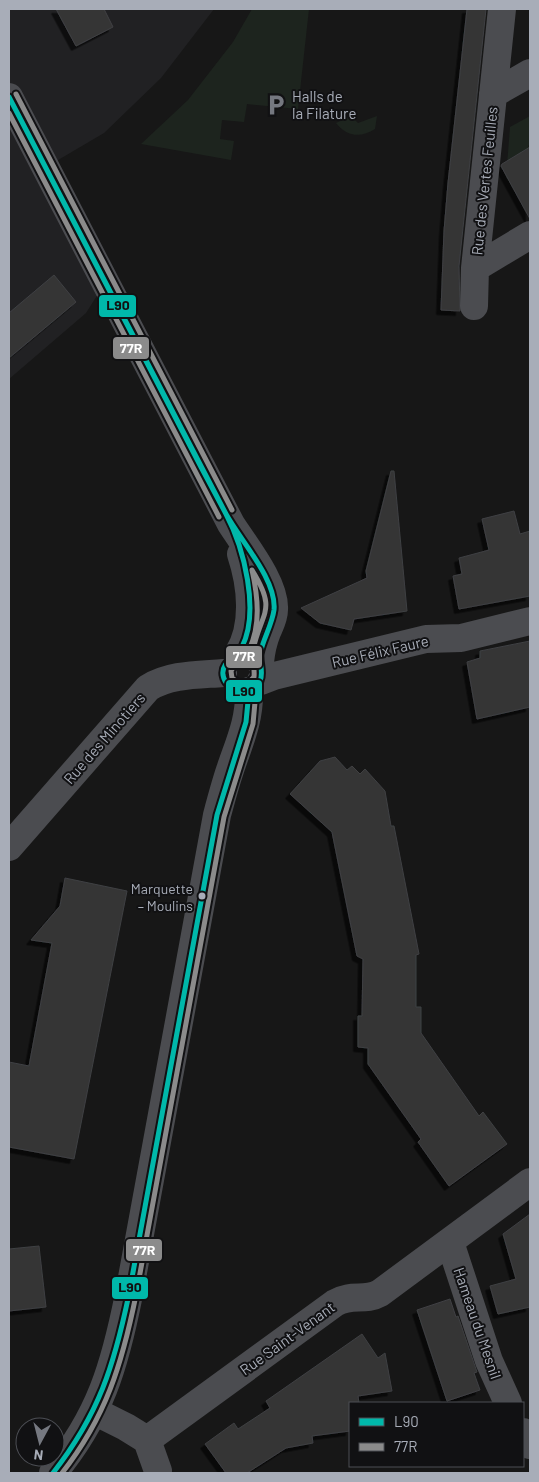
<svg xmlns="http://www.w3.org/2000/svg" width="539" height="1482" font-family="Barlow,sans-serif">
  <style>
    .built { fill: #212123 }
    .green { fill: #1d241e }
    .building { fill: #353536; stroke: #3f4043; filter: url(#shadow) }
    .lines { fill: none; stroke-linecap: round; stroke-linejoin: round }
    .minor { stroke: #4b4c50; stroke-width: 28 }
    .bus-1-casing { stroke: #111113; stroke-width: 9 }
    .bus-2-casing { stroke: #111113; stroke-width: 9 }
    .bus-1 { stroke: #00b8aa; stroke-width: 5 }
    .bus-2 { stroke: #8b8b8b; stroke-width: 5 }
    .bus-dot { fill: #a8adb8; stroke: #111113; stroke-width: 2 }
    .labels { text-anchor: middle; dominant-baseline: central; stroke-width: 4; stroke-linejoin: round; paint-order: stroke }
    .bus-label { font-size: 14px; fill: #a8adb8; stroke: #111113; text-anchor: end }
    .poi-label { font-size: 15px; fill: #a8adb8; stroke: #111113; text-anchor: start }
    .street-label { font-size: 15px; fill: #a8adb8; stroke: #111113 }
    .line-badge { stroke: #111113; stroke-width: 2 }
    .badge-label { font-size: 14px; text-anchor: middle; font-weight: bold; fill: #fff }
    .pale-badge-label { font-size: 14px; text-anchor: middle; font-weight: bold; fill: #111 }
  </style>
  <defs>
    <filter id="shadow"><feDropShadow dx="-4.5" dy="4.5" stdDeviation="0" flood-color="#0009"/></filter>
  </defs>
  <rect width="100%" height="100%" fill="#171717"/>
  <path class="built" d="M9,9H214L161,78L104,133L36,173L98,294L86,313L9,379Z"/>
  <path class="green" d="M252,9H309L298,109L247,104L244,122L222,120L220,139L234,141L231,160L141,144L188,100L233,42Z
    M351,116L358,123L377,116L375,129C361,138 347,137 336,123Z
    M530,116V147L528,145L529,148L512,158L510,184L506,178L510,127Z"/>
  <path class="building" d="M56,9H104L113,27L76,46Z
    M467,9H486L459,266L460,311L441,310L444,231L448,183Z
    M530,147V219L501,166L502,164Z
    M54,275L76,302L9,358V313Z
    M391,471H394L407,611L354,619L351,630L320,623L301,608L367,578L366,571Z
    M514,511L520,534L530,531V596L459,609L453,576L462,574L459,558L489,550L482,519Z
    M530,641V707L477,719L467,662L480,658V651Z
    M335,757L347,770L352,766L360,774L365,769L385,791L391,826H394L419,954L416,955V1007H421V1033L479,1116L483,1112L507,1144L449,1186L418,1142L421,1139L368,1064V1048L358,1047V1016H362L363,959L357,956L332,832L290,794L320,761Z
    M65,878L127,891L74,1159L9,1147V1062L29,1066L52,943L31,940L60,906Z
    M530,1214V1307L498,1314L490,1286L516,1279L503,1234Z
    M39,1246L46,1307L9,1311V1249Z
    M450,1299L456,1317L458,1316L477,1372L474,1373L480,1390L447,1401L417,1310Z
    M362,1334L378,1358L385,1353L392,1391L358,1396L359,1403H350V1431L312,1436L313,1443L286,1448L247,1473H226L205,1444L234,1423L238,1429L270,1408L266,1401Z"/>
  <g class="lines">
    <path class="minor" d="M493,94L530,73
      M9,97L231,524C245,546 276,584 274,610C274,618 270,625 267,632C263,642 261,652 260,662
      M475,268L530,235
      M474,306L475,268L502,9
      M238,654C256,626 251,584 241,554
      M261,681L274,676L426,639L461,638L530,621
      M9,847L148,688C170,674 199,675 223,673
      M450,1242L489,1361L508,1403
      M94,1411L126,1427L147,1440L335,1303C352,1293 364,1302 380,1293L530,1182
      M523,1432L530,1445
      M147,1440L158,1471
      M53,1473C100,1417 115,1365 129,1294L217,815C221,800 225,785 230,770C239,743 250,720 249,691"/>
    <g class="bus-1-casing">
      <path id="bus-1" d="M9,97L226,514L201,467Z
        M226,514C240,540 277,580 274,610C272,625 263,639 260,654C259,664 264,672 260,681C253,698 226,693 223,675C221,661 237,658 242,647C260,611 244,548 226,514Z
        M53,1473C99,1414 114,1366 129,1294L217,815L246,722L249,691"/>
    </g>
    <g class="bus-2-casing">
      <path id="bus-2" d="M16,94L232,510
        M9,113L219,517
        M252,570C278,612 261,611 253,650C252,660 255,668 254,677L248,683H239L232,678L231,671C235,663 244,659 249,650C261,625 258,597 252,570Z
        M62,1473C106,1417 122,1364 136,1295L224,817L253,724L256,691"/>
    </g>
    <use href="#bus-1" class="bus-1"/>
    <use href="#bus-2" class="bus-2"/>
  </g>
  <defs>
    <g id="parking-bare" transform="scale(1.725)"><path d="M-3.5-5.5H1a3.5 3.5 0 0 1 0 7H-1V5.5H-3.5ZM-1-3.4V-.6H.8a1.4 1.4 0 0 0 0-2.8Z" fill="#757880" stroke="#111113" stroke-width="2.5" paint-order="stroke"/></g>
  </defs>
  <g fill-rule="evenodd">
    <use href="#parking-bare" x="276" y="105"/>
  </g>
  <circle class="bus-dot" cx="202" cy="896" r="4.5"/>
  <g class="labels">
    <g class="bus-label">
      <text x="193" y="888">Marquette<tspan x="193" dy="17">– Moulins</tspan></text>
    </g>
    <g class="poi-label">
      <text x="292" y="96">Halls de<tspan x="292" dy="17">la Filature</tspan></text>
    </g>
    <g class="street-label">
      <text transform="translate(484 181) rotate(-84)">Rue des Vertes Feuilles</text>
      <text transform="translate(380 651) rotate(-13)">Rue Félix Faure</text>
      <text transform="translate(104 738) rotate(-49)">Rue des Minotiers</text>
      <text transform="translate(478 1323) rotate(71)">Hameau du Mesnil</text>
      <text transform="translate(287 1338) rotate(-36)">Rue Saint-Venant</text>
    </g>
  </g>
  <g class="line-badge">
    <rect x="98" y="294" width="39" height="24" rx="5" fill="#00b8aa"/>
    <rect x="112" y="336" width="38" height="24" rx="5" fill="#8b8b8b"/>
    <rect x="225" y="645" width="38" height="24" rx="5" fill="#8b8b8b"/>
    <rect x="225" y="679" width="38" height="24" rx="5" fill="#00b8aa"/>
    <rect x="125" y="1238" width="38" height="24" rx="5" fill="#8b8b8b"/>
    <rect x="111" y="1276" width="38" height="24" rx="5" fill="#00b8aa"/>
  </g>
  <g class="badge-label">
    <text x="131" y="353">77R</text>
    <text x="244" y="661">77R</text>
    <text x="144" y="1255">77R</text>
  </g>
  <g class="pale-badge-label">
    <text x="118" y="310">L90</text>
    <text x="244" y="696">L90</text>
    <text x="130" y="1292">L90</text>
  </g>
  <rect width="539" height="1482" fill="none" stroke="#a8adb8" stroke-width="20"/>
  <rect x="349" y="1402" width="175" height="65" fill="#111113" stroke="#4d4f55"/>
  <rect x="359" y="1418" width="25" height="8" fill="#00b8aa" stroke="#4d4f55"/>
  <text x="394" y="1427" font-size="15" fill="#a8adb8">L90</text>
  <rect x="359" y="1443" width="25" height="8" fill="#8b8b8b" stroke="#4d4f55"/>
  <text x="394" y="1452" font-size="15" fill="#a8adb8">77R</text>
  <g transform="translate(40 1442) rotate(187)"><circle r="24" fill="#111113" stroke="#4d4f55"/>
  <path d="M0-4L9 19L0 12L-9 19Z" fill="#757880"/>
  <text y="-8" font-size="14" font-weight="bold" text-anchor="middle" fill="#a8adb8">N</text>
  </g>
</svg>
